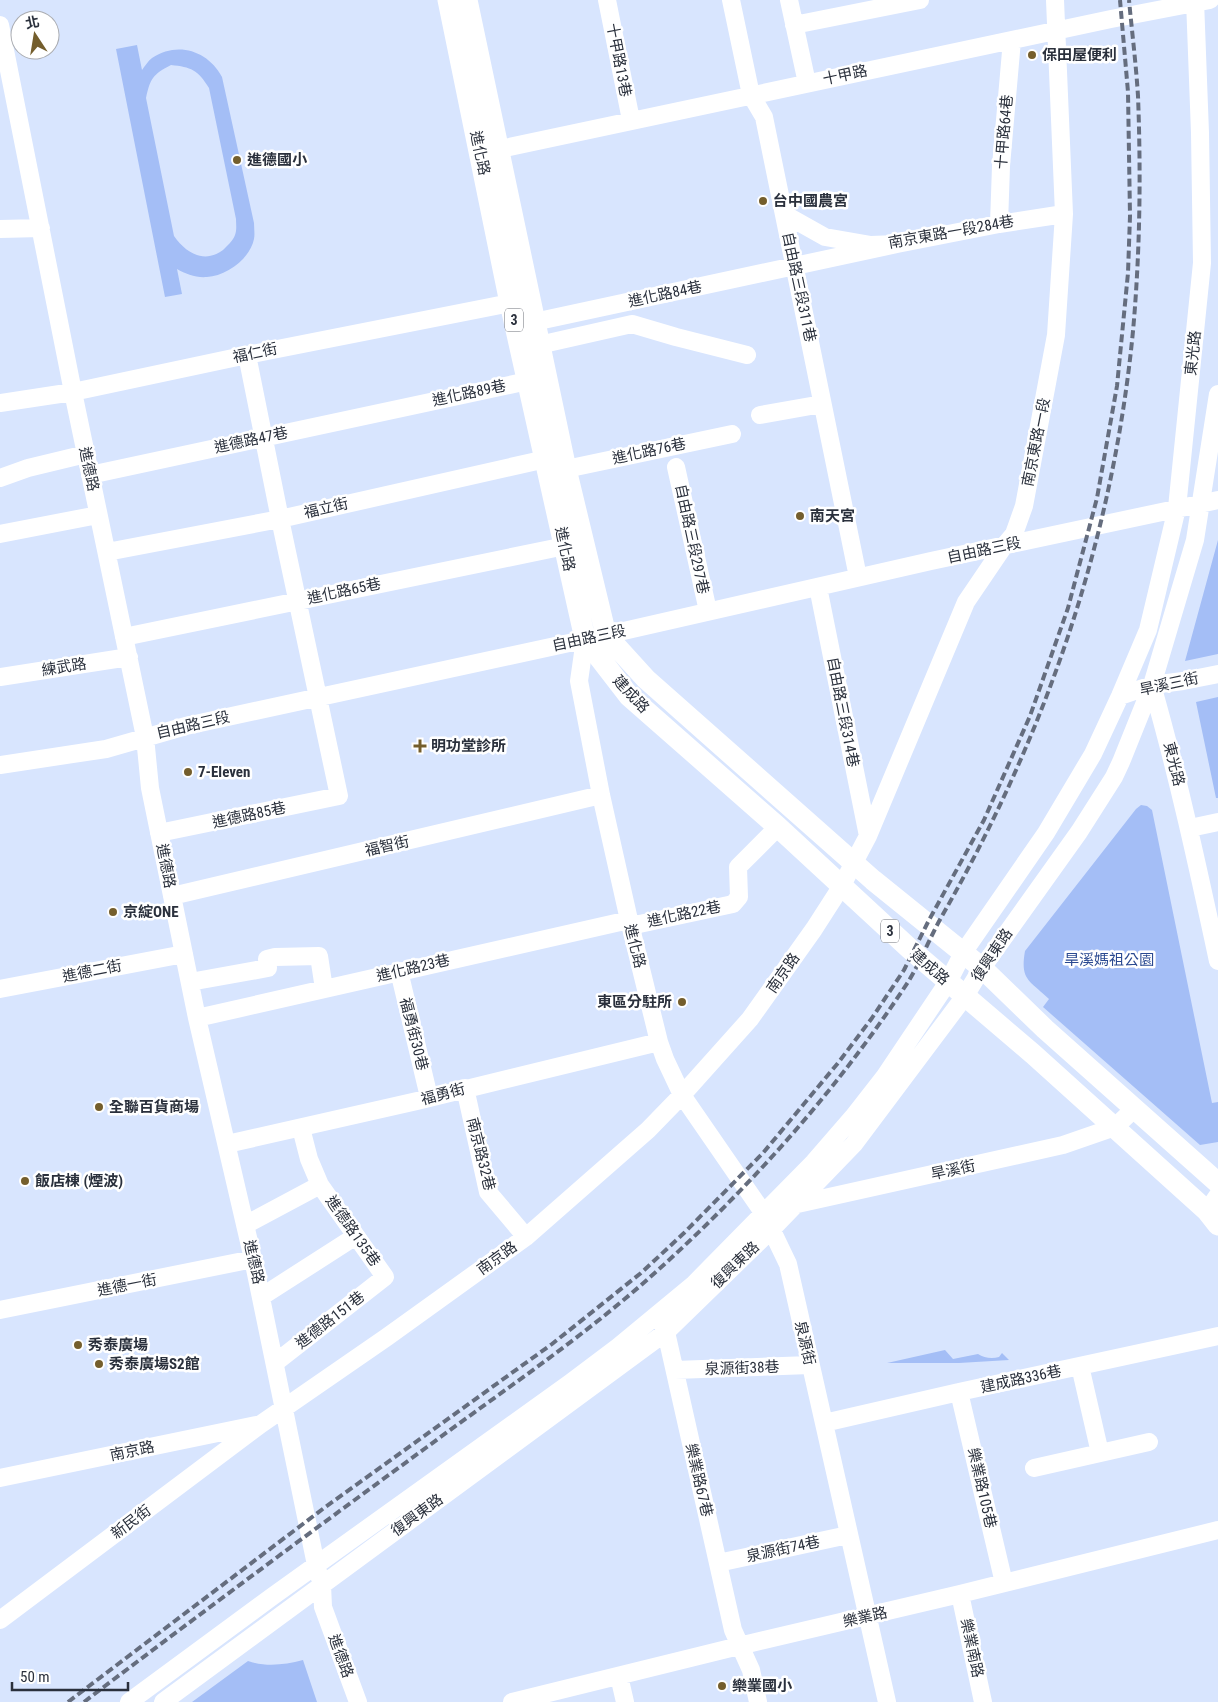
<svg xmlns="http://www.w3.org/2000/svg" width="1218" height="1702" font-family="'Roboto Condensed','Noto Sans TC',sans-serif">
  <style>
    .green { fill: #a4bef6; fill-rule: evenodd }
    .lines { fill: none; stroke-linecap: round; stroke-linejoin: round }
    .minor { stroke: #fff; stroke-width: 18 }
    .major { stroke: #fff; stroke-width: 21 }
    .rail { stroke: #656d7e; stroke-width: 4; stroke-dasharray: 8 4; stroke-linecap: butt }
    .poi-dot { fill: #745e2d; stroke: #fff; stroke-width: 2 }
    .labels { text-anchor: middle; dominant-baseline: central; stroke-width: 5; stroke-linejoin: round; paint-order: stroke }
    .shield { fill: #fff; stroke: #6a6e76; stroke-width: 1 }
    .shield-label { font-size: 14px; font-weight: bold; fill: #2a303c }
    .poi-label { font-size: 15px; font-weight: bold; fill: #2a303c; stroke: #fff; text-anchor: start }
    .street-label { font-size: 15px; fill: #2a303c; stroke: #fff }
    .park-label { font-size: 15px; fill: #2b4a91; stroke: #fff }
  </style>
  <rect width="100%" height="100%" fill="#d8e5fe"/>
  <path class="green" d="M137,45L142,70C145,66 148,61 152,58C178,41 208,51 222,77L254,223C254,228 255,234 254,239C250,259 226,276 207,277C196,278 186,274 177,269L182,294L165,297L116,49ZM171,65C191,67 198,70 209,88L236,219C236,224 237,230 235,235C233,241 227,246 223,250C204,264 186,253 174,236L146,98C150,79 153,74 171,65Z
    M1218,540V654L1185,661Z
    M1218,697V798H1216L1196,702Z
    M1141,805L1147,806L1152,810L1212,1103L1218,1102V1142L1200,1145L1043,1007L1049,999C1029,980 1020,980 1025,951L1136,809Z
    M945,1350L953,1359L978,1354C984,1358 992,1359 999,1357L1002,1353L1009,1360L959,1363H887Z
    M303,1660L317,1702H192L248,1661C266,1667 284,1665 303,1660Z"/>
  <g class="lines">
    <path class="minor" d="M607,0L631,120
      M731,0L751,95L764,117L858,577
      M789,0L807,83
      M0,25L73,392L145,737L150,788L197,1018L253,1259L316,1565L322,1585L323,1607L358,1702
      M794,25L920,0
      M486,152L1111,19L1210,0
      M784,214L825,237L871,245L897,244L999,224L1064,214
      M999,224L1001,166L1012,40
      M0,229L41,228
      M534,322L897,244
      M539,345L632,324L676,337L747,355
      M0,403L73,392L247,355L510,303
      M760,415L822,404
      M676,467L708,611
      M566,469L732,434
      M90,475L528,381
      M0,478L28,468L86,454
      M0,534L98,515
      M107,552L280,519L546,459
      M818,587L868,836
      M124,637L565,546
      M585,639L579,681L601,795L629,920L659,1042L665,1059L682,1095L764,1214L788,1264L887,1702
      M0,677L129,657
      M1152,685C1178,776 1198,868 1218,961
      M1120,696L1152,685L1183,681L1218,674
      M0,765L106,749L186,726L606,635L931,561L1218,500
      M1190,828L1218,822
      M159,833L339,796L280,519L247,355
      M172,896L601,795
      M630,926L733,904L739,897L738,867L778,827
      M399,971L429,1097
      M190,982L268,968L267,959L275,957L319,956L324,989
      M0,989L184,954
      M197,1018L629,920
      M465,1088L488,1192L526,1237
      M227,1144L417,1101L659,1042
      M793,1205L1063,1145L1115,1127L1134,1109
      M1207,1211L1218,1195
      M245,1225L320,1185
      M261,1297L356,1236
      M0,1310L253,1259
      M662,1323L666,1332L733,1630L751,1670L758,1702
      M275,1363L385,1277L320,1185L309,1159L301,1128
      M1080,1366L1100,1453
      M675,1370L810,1365
      M959,1392L1004,1583
      M824,1423L959,1392L1218,1336
      M1034,1468L1149,1442
      M0,1478L256,1425
      M718,1563L848,1535
      M960,1594L983,1702
      M0,1620L261,1424L387,1337L526,1237L648,1130L682,1095L750,1019L814,929L841,887L868,836L966,602L1004,546L1014,534L1024,506L1056,335L1064,214L1055,0
      M619,1676L625,1702
      M129,1702L273,1596L570,1383L618,1347L693,1285L814,1162L853,1117L885,1076L948,982L963,953L1046,833L1093,754L1120,696L1148,630L1177,508L1202,263L1200,133L1195,0
      M163,1702L666,1332L771,1230L854,1144L965,996L982,968L1079,832L1114,777L1121,762L1152,685L1195,540L1218,394
      M512,1702L739,1646L960,1594L1218,1530"/>
    <path class="major" d="M448,0L510,303L585,639L629,696L778,827L910,949L1033,1054L1207,1211L1218,1225
      M467,0L566,469L606,635L646,679L873,880L982,968L1045,1029L1218,1183"/>
    <path class="rail" d="M68,1702L324,1508L552,1344L641,1273L684,1233L763,1153L838,1063L872,1018L904,970L929,920L984,820L1030,716L1068,608L1097,498L1117,386L1128,273L1130,216L1128,92L1120,0
      M84,1702C197,1616 312,1531 427,1447C501,1392 579,1340 648,1279C746,1192 836,1092 908,982C921,961 930,937 942,916C1046,734 1113,539 1133,331C1140,253 1141,174 1138,96C1136,64 1132,32 1129,0"/>
  </g>
  <g class="poi-dot">
    <circle cx="1032" cy="55" r="5"/>
    <circle cx="237" cy="160" r="5"/>
    <circle cx="763" cy="201" r="5"/>
    <circle cx="800" cy="516" r="5"/>
    <path d="M417.5 738.5h5v5h5v5h-5v5h-5v-5h-5v-5h5z"/>
    <circle cx="188" cy="772" r="5"/>
    <circle cx="113" cy="912" r="5"/>
    <circle cx="682" cy="1002" r="5"/>
    <circle cx="99" cy="1107" r="5"/>
    <circle cx="25" cy="1181" r="5"/>
    <circle cx="78" cy="1345" r="5"/>
    <circle cx="99" cy="1364" r="5"/>
    <circle cx="722" cy="1686" r="5"/>
  </g>
  <g class="labels">
    <g class="shield">
      <rect x="505" y="308.5" width="18" height="23" rx="4"/>
      <rect x="881" y="919.5" width="18" height="23" rx="4"/>
    </g>
    <g class="shield-label">
      <text x="514" y="320">3</text>
      <text x="890" y="931">3</text>
    </g>
    <g class="poi-label">
      <text x="1042" y="55">保田屋便利</text>
      <text x="247" y="160">進德國小</text>
      <text x="773" y="201">台中國農宮</text>
      <text x="810" y="516">南天宮</text>
      <text x="431" y="746">明功堂診所</text>
      <text x="198" y="772">7-Eleven</text>
      <text x="123" y="912">京綻ONE</text>
      <text x="672" y="1002" text-anchor="end">東區分駐所</text>
      <text x="109" y="1107">全聯百貨商場</text>
      <text x="35" y="1181">飯店棟 (煙波)</text>
      <text x="88" y="1345">秀泰廣場</text>
      <text x="109" y="1364">秀泰廣場S2館</text>
      <text x="732" y="1686">樂業國小</text>
    </g>
    <g class="street-label">
      <text transform="translate(619 60) rotate(79)">十甲路13巷</text>
      <text transform="translate(845 75) rotate(-12)">十甲路</text>
      <text transform="translate(1004 132) rotate(-85)">十甲路64巷</text>
      <text transform="translate(480 153) rotate(78)">進化路</text>
      <text transform="translate(951 232) rotate(-10)">南京東路一段284巷</text>
      <text transform="translate(799 287) rotate(78)">自由路三段311巷</text>
      <text transform="translate(665 294) rotate(-12)">進化路84巷</text>
      <text transform="translate(255 353) rotate(-12)">福仁街</text>
      <text transform="translate(1193 353) rotate(-84)">東光路</text>
      <text transform="translate(469 393) rotate(-12)">進化路89巷</text>
      <text transform="translate(251 440) rotate(-12)">進德路47巷</text>
      <text transform="translate(1036 442) rotate(-79)">南京東路一段</text>
      <text transform="translate(649 451) rotate(-12)">進化路76巷</text>
      <text transform="translate(89 469) rotate(78)">進德路</text>
      <text transform="translate(326 508) rotate(-13)">福立街</text>
      <text transform="translate(692 539) rotate(78)">自由路三段297巷</text>
      <text transform="translate(565 549) rotate(78)">進化路</text>
      <text transform="translate(984 550) rotate(-12)">自由路三段</text>
      <text transform="translate(344 591) rotate(-12)">進化路65巷</text>
      <text transform="translate(589 638) rotate(-12)">自由路三段</text>
      <text transform="translate(64 667) rotate(-9)">練武路</text>
      <text transform="translate(1169 684) rotate(-12)">旱溪三街</text>
      <text transform="translate(631 694) rotate(47)">建成路</text>
      <text transform="translate(843 712) rotate(79)">自由路三段314巷</text>
      <text transform="translate(193 725) rotate(-13)">自由路三段</text>
      <text transform="translate(1174 764) rotate(76)">東光路</text>
      <text transform="translate(249 815) rotate(-12)">進德路85巷</text>
      <text transform="translate(387 846) rotate(-13)">福智街</text>
      <text transform="translate(166 866) rotate(79)">進德路</text>
      <text transform="translate(684 914) rotate(-12)">進化路22巷</text>
      <text transform="translate(635 946) rotate(76)">進化路</text>
      <text transform="translate(992 955) rotate(-56)">復興東路</text>
      <text transform="translate(930 967) rotate(41)">建成路</text>
      <text transform="translate(413 968) rotate(-13)">進化路23巷</text>
      <text transform="translate(92 971) rotate(-11)">進德二街</text>
      <text transform="translate(783 973) rotate(-55)">南京路</text>
      <text transform="translate(414 1034) rotate(76)">福勇街30巷</text>
      <text transform="translate(443 1094) rotate(-15)">福勇街</text>
      <text transform="translate(481 1154) rotate(76)">南京路32巷</text>
      <text transform="translate(953 1170) rotate(-12)">旱溪街</text>
      <text transform="translate(353 1231) rotate(55)">進德路135巷</text>
      <text transform="translate(497 1258) rotate(-36)">南京路</text>
      <text transform="translate(254 1262) rotate(77)">進德路</text>
      <text transform="translate(735 1265) rotate(-44)">復興東路</text>
      <text transform="translate(127 1285) rotate(-11)">進德一街</text>
      <text transform="translate(330 1320) rotate(-38)">進德路151巷</text>
      <text transform="translate(805 1343) rotate(77)">泉源街</text>
      <text transform="translate(742 1368) rotate(-2)">泉源街38巷</text>
      <text transform="translate(1021 1379) rotate(-12)">建成路336巷</text>
      <text transform="translate(132 1451) rotate(-12)">南京路</text>
      <text transform="translate(699 1480) rotate(77)">樂業路67巷</text>
      <text transform="translate(982 1488) rotate(77)">樂業路105巷</text>
      <text transform="translate(417 1515) rotate(-36)">復興東路</text>
      <text transform="translate(131 1522) rotate(-37)">新民街</text>
      <text transform="translate(783 1549) rotate(-12)">泉源街74巷</text>
      <text transform="translate(865 1617) rotate(-13)">樂業路</text>
      <text transform="translate(972 1648) rotate(78)">樂業南路</text>
      <text transform="translate(341 1656) rotate(70)">進德路</text>
    </g>
    <g class="park-label">
      <text x="1109" y="960">旱溪媽祖公園</text>
    </g>
  </g>
  <g transform="translate(35 35) rotate(348)"><circle r="24" fill="#ffffff" stroke="#aaacb1"/>
  <path d="M0-4L9 19L0 12L-9 19Z" fill="#745e2d"/>
  <text y="-8" font-size="14" font-weight="bold" text-anchor="middle" fill="#2a303c">北</text>
  </g>
  <path d="M12 1682v8h116v-8" fill="none" stroke="#2a303c" stroke-width="2.5"/>
  <text x="20" y="1682" font-size="15" fill="#2a303c" stroke="#ffffff" stroke-width="4" paint-order="stroke">50 m</text>
</svg>
